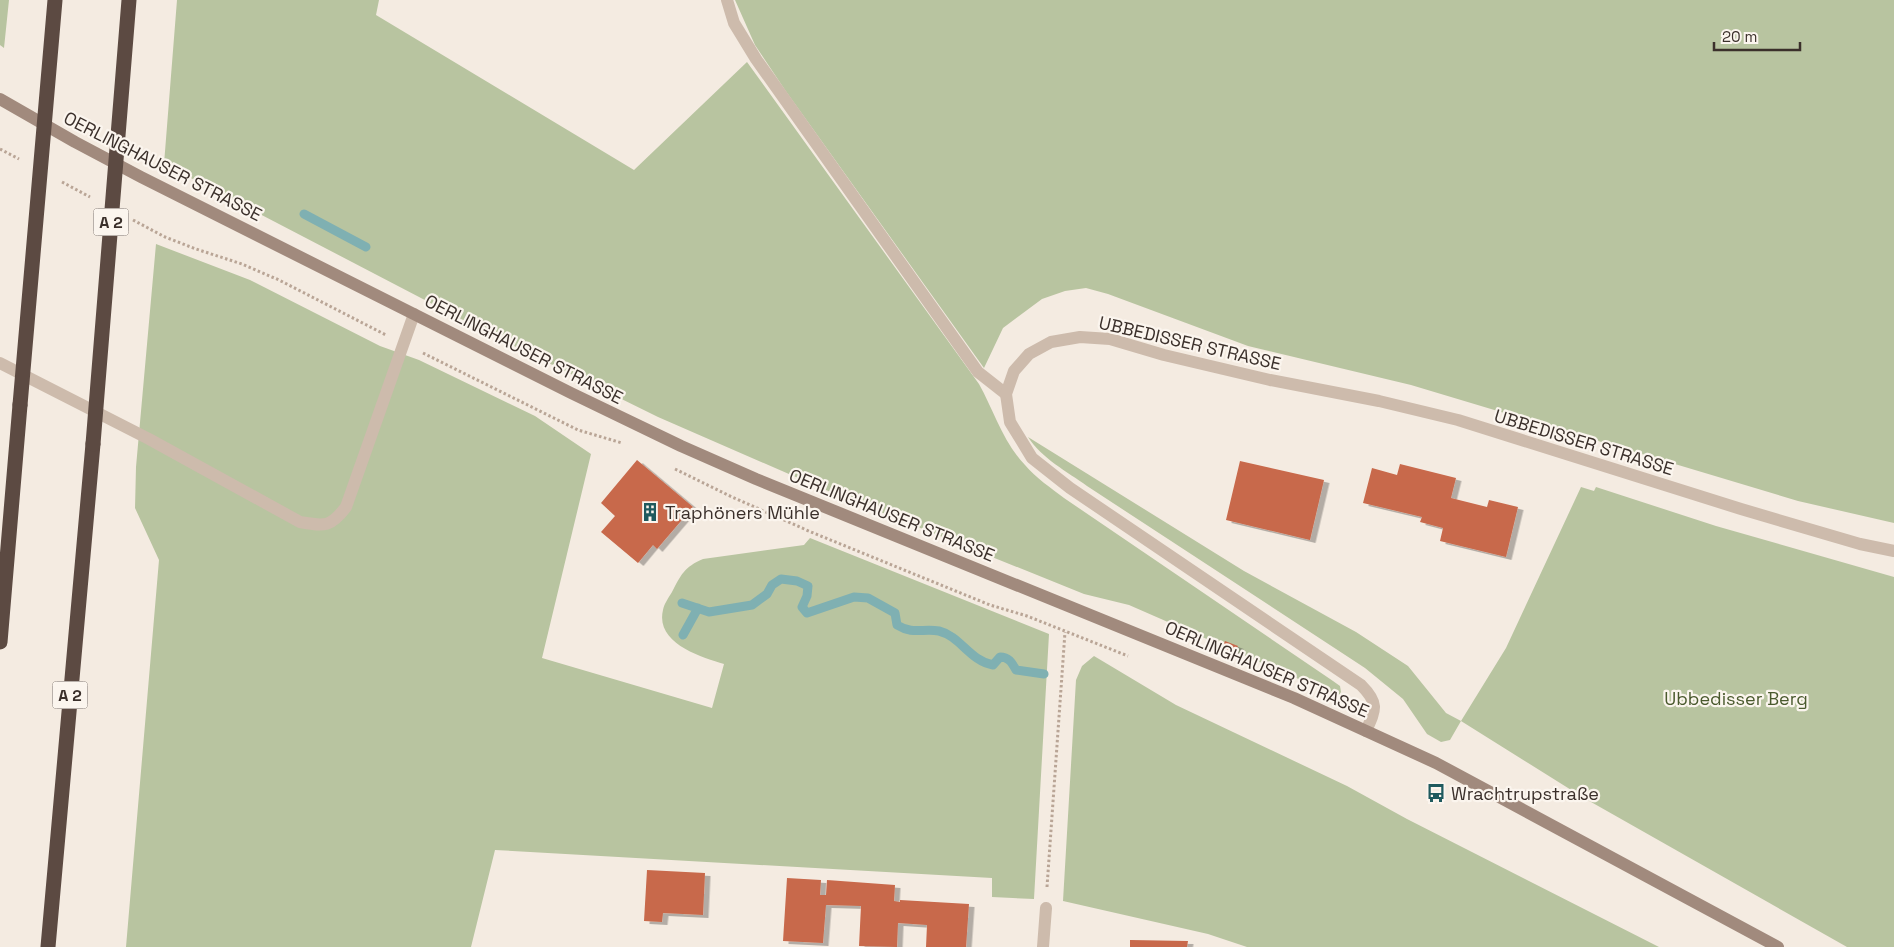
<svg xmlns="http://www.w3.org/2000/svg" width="1894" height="947" font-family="'Space Grotesk',sans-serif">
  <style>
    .green { fill: #b8c4a0 }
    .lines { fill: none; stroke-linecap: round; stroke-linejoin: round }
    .stream { stroke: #7fb0b2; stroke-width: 9 }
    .building { fill: #c8694b; filter: url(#shadow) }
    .path { stroke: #b9a596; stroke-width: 3; stroke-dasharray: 2.5 2.5; stroke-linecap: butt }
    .lane { stroke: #cdbbac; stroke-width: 12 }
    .street { stroke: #cdbbac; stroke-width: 12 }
    .secondary { stroke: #a18a7d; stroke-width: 12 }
    .highway { stroke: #5c4a42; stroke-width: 15 }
    .highway-bridge { stroke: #5c4a42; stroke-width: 15 }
    .labels { text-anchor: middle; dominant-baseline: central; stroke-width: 4.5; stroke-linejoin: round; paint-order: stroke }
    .shield { fill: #fbf5ee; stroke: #756b66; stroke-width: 1 }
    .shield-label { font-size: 16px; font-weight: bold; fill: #3b302b }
    .street-label { font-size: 18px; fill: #3b302b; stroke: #fbf5ee }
    .poi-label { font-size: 18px; fill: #3b302b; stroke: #fbf5ee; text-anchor: start }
    .park-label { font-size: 18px; fill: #4a5a2e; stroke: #fbf5ee }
  </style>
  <defs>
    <filter id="shadow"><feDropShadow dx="5.5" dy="3" stdDeviation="0" flood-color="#0004"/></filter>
  </defs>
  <rect width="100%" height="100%" fill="#f4ebe1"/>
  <path class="green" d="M0,0H9L4,48L0,45Z
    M177,0H379L376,15L634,170L747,62L979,384C994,411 1003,442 1025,465C1036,478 1051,488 1064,498L1333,681L1340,686L1341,692L1339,695H1335L1129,605L1084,594L821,488L658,417L490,334L164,164Z
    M735,0H1894V523L1798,501L1411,385L1248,346L1108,294L1086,288L1065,291L1042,299L1003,328L984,368L785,90L755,45Z
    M156,244L250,280L380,346L419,360L535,416L591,454L542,658L712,708L724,664C701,657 655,643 663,610C664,604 669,597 672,592C681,575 684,567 703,559L804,545L810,538L1049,634L1034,899L992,897V878L495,850L471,947H126L159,560L135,508L136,467Z
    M1028,437L1244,571L1356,632L1408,666L1446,713L1461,721L1506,648L1581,487L1594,491L1596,487L1716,526L1894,577V947H1847L1584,798L1461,721L1450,740L1441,742L1427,734L1403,699L1365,668L1087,486C1068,472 1041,458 1028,437Z
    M1094,656L1176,705L1347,786L1407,819L1659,947H1247L1208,934L1063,901L1076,680L1082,666Z"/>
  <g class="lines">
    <path class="stream" d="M304,214L366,247
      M682,603L709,612L752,605L767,594L772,585L781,579L797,581L808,586L807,596L802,607L807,613L854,597L868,598L895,613L897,625C913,635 923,628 939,631C960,636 970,661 993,665L1000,657C1009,657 1012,663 1016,670L1044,674
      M683,635L698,608"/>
  </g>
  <path class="building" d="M637,460L693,507L657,549L653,545L638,563L601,532L615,516L601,503Z
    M1240,461L1324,480L1310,540L1226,520Z
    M1400,464L1456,478L1451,498L1487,507L1489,500L1518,507L1506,557L1440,541L1443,528L1420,522L1422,517L1363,503L1372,468L1397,475Z
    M1225,641L1238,646L1235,653L1222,647Z
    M647,870L705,873L703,915L663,913L662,922L644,921Z
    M787,878L821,880L820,895H826L827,880L895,885L894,901L900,902V900L969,904L966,947H926L927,925L898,923L897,947L859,946L861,906L826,905L823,943L783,941Z
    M1130,940L1188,941L1187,947H1130Z"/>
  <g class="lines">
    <path class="path" d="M0,149L19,159
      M62,182L90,197
      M133,220L165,237L196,249L242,264L279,280L386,335
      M423,353L578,430L622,443
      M675,469L732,497L811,532L990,605L1027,616L1128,656
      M1047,887L1065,632"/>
    <path class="lane" d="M727,0L734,23L756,59L978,372L1006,394
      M0,363L149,439L300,522C324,526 330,528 346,507L414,314"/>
    <path class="street" d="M1366,731C1376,709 1379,703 1361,685L1070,488L1032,458L1010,422L1006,394L1014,371L1029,354L1051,342L1080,337L1110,339L1164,355L1270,380L1379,401L1458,420L1741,509L1860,544L1894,551
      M1043,947L1046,908"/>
    <path class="secondary" d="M0,99L75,142L141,177L571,393L681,446L756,479L1294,698L1436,763L1778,947"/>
    <path class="highway" d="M0,642L20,405
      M48,947L93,444"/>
    <path class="highway-bridge" d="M20,405L55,0
      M93,444L129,0"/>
  </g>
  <defs>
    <g id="building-bare" transform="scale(1.5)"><path d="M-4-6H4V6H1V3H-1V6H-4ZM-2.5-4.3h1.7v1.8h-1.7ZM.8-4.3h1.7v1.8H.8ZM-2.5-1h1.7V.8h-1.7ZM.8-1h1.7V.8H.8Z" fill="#1f5a5e" stroke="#fbf5ee" stroke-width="2.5" paint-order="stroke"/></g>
    <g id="bus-bare" transform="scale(1.5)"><path d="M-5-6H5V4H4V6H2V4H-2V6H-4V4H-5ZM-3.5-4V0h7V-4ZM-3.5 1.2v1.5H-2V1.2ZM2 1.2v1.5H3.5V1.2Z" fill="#1f5a5e" stroke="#fbf5ee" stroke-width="2.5" paint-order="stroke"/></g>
  </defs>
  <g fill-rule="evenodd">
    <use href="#building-bare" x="650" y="512"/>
    <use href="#bus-bare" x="1436" y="793"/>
  </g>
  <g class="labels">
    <g class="shield">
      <rect x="93.5" y="208.5" width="35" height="27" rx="4"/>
      <rect x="52.5" y="681.5" width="35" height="27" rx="4"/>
    </g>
    <g class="shield-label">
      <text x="111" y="222">A 2</text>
      <text x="70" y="695">A 2</text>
    </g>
    <g class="street-label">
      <text transform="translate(163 166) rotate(27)">OERLINGHAUSER STRASSE</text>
      <text transform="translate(1190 343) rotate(13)">UBBEDISSER STRASSE</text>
      <text transform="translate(524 349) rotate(27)">OERLINGHAUSER STRASSE</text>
      <text transform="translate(1584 442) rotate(17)">UBBEDISSER STRASSE</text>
      <text transform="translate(892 515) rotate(22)">OERLINGHAUSER STRASSE</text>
      <text transform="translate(1267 669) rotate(23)">OERLINGHAUSER STRASSE</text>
    </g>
    <g class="poi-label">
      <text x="665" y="512">Traphöners Mühle</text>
      <text x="1451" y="793">Wrachtrupstraße</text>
    </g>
    <g class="park-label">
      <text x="1736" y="698">Ubbedisser Berg</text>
    </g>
  </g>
  <path d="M1714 42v8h86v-8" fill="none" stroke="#3b302b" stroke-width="2.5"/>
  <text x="1722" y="42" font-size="15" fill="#3b302b" stroke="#fbf5ee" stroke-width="4" paint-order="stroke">20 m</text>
</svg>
